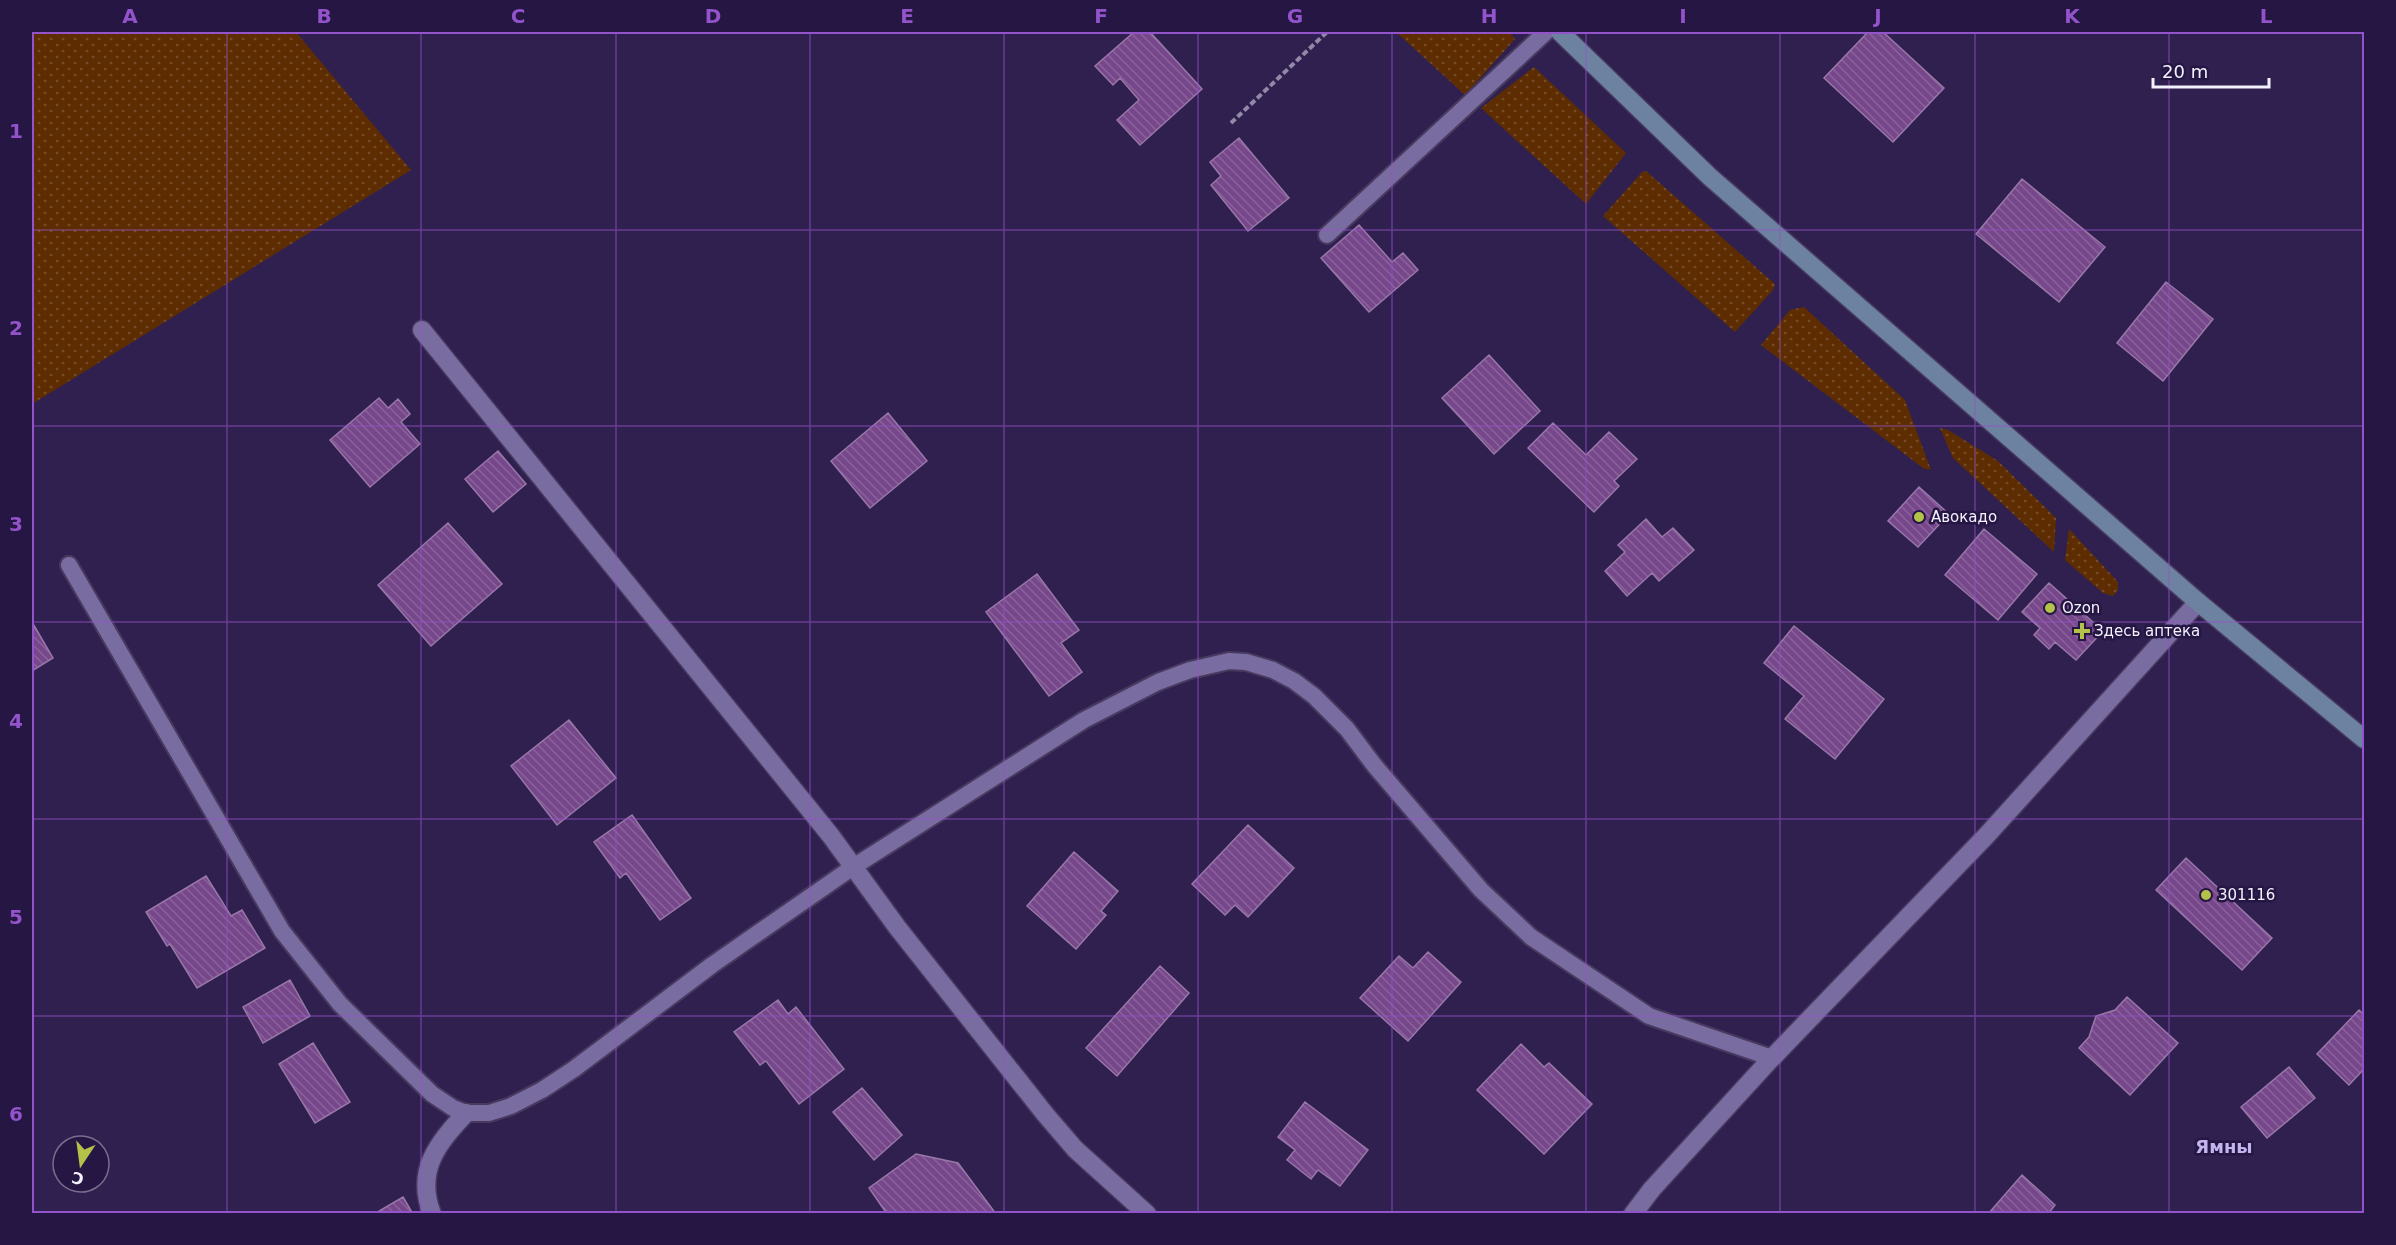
<svg xmlns="http://www.w3.org/2000/svg" width="2396" height="1245" font-family="'DejaVu Sans',sans-serif">
  <style>
    .grass { fill: url(#grass-dots) }
    .building { fill: url(#building-back-hatch); stroke: #9977a8; stroke-width: 1.5 }
    .lines { fill: none; stroke-linecap: round; stroke-linejoin: round }
    .lane-casing { stroke: #483a5f; stroke-width: 20 }
    .street-casing { stroke: #483a5f; stroke-width: 21 }
    .secondary-casing { stroke: #483a5f; stroke-width: 21 }
    .path { stroke: #9189a6; stroke-width: 4; stroke-dasharray: 6 3; stroke-linecap: butt }
    .lane { stroke: #796ca1; stroke-width: 16 }
    .street { stroke: #796ca1; stroke-width: 18 }
    .secondary { stroke: #6c82a0; stroke-width: 18 }
    .grid { fill: none; stroke: #9353cb; stroke-width: 1.5; stroke-opacity: 0.55 }
    .poi-dot { fill: #b4c24a; stroke: #251643; stroke-width: 2 }
    .labels { text-anchor: middle; dominant-baseline: central; stroke-width: 5; stroke-linejoin: round; paint-order: stroke }
    .poi-label { font-size: 15px; fill: #f3f1fd; stroke: #251643; text-anchor: start }
    .quarter-label { font-size: 18px; font-weight: bold; fill: #c2b4ee; stroke: #251643 }
    .neatline { fill: none; stroke: #9353cb; stroke-width: 2 }
    .grid-label { font-size: 20px; text-anchor: middle; font-weight: bold; fill: #9353cb }
  </style>
  <defs>
    <pattern id="grass-dots" width="8" height="8" patternUnits="userSpaceOnUse" patternTransform="scale(1.5)"><rect width="8" height="8" fill="#5d2d01"/><path d="M2 2h.1M6 6h.1" fill="none" stroke="#754c27" stroke-width="1.8" stroke-linecap="round"/></pattern>
    <pattern id="building-back-hatch" width="6" height="6" patternUnits="userSpaceOnUse" patternTransform="scale(1.5)"><rect width="6" height="6" fill="#76478a"/><path d="M-1 5l2 2M0 0l6 6M5-1l2 2" fill="none" stroke="#8a629b"/></pattern>
  </defs>
  <rect width="100%" height="100%" fill="#2f204f"/>
  <path class="grass" d="M32,32H296L411,170L32,404Z
    M1396,32H1509L1515,39L1465,95Z
    M1534,67L1626,153L1586,204L1481,108Z
    M1646,171L1775,284L1773,290L1735,332L1603,216L1642,172Z
    M1804,307L1905,400L1931,470L1923,468L1761,345L1790,310Z
    M1940,428L1948,430L1998,461L2056,518L2054,552L1953,458Z
    M2069,529L2118,582V590L2113,596L2103,593L2065,560Z"/>
  <path class="building" d="M1134,32H1150L1202,89L1140,145L1117,120L1139,100L1120,78L1113,85L1095,66Z
    M1868,32H1883L1944,88L1893,142L1824,78Z
    M1239,138L1289,198L1248,231L1211,185L1221,176L1210,162Z
    M2022,179L2105,247L2059,302L1976,234Z
    M1359,225L1392,262L1403,253L1418,270L1369,312L1321,258Z
    M2166,282L2213,319L2163,381L2117,343Z
    M1489,355L1540,411L1494,454L1442,398Z
    M379,398L388,408L398,399L410,414L401,422L420,444L370,487L330,440Z
    M888,413L927,461L870,508L831,461Z
    M1553,423L1586,455L1609,432L1637,459L1614,481L1619,486L1594,512L1528,448Z
    M498,451L526,484L493,512L465,479Z
    M1919,487L1949,514L1918,547L1888,521Z
    M1646,519L1662,537L1673,528L1694,550L1659,581L1652,573L1627,596L1605,571L1625,552L1618,545Z
    M448,523L502,584L431,646L378,585Z
    M1984,529L2037,574L1998,620L1945,575Z
    M1037,574L1079,630L1061,643L1082,672L1049,696L986,612Z
    M2049,583L2103,631L2076,660L2055,642L2049,649L2034,635L2040,628L2022,612Z
    M32,622L53,658L32,671Z
    M1794,626L1884,699L1835,759L1785,719L1804,696L1764,663Z
    M569,720L616,778L557,825L511,766Z
    M632,815L691,898L660,920L626,873L620,878L594,842Z
    M1248,825L1294,868L1248,917L1235,905L1225,915L1192,884Z
    M1074,852L1118,891L1101,911L1106,915L1076,949L1027,906Z
    M2186,858L2272,938L2242,970L2156,890Z
    M206,876L231,916L242,910L265,948L197,988L170,944L167,946L146,912Z
    M1428,952L1461,982L1408,1041L1360,998L1399,956L1413,968Z
    M1160,966L1189,993L1117,1076L1086,1048Z
    M290,980L310,1016L263,1043L243,1007Z
    M2127,997L2178,1043L2130,1095L2079,1048L2089,1037L2096,1016L2115,1010Z
    M778,1000L788,1014L796,1007L844,1069L799,1104L766,1061L760,1065L734,1032Z
    M2359,1010L2364,1015V1069L2349,1085L2317,1054Z
    M313,1043L350,1102L315,1123L279,1064Z
    M1521,1044L1544,1067L1549,1063L1592,1104L1544,1154L1477,1090Z
    M2289,1067L2315,1098L2267,1138L2241,1107Z
    M862,1088L902,1135L874,1160L833,1112Z
    M1305,1102L1368,1150L1340,1186L1318,1170L1311,1179L1287,1160L1295,1150L1278,1137Z
    M916,1154L958,1163L996,1214H887L869,1188Z
    M2022,1175L2055,1205L2048,1214H1988Z
    M403,1197L413,1214H374Z"/>
  <g class="lines">
    <g class="lane-casing">
      <path id="lane" d="M1327,235L1546,32
        M69,565L282,931L340,1004L432,1094L453,1108L466,1113H489L511,1106L542,1090L574,1069L712,965L853,867L1084,720L1158,682L1190,670L1229,661L1246,662L1273,670L1294,681L1314,696L1347,729L1374,765L1481,890L1531,937L1649,1016L1772,1058"/>
    </g>
    <g class="street-casing">
      <path id="street" d="M422,330L831,836L897,927L1045,1114L1075,1149L1147,1214
        M432,1214C415,1170 438,1143 466,1113
        M1633,1214L1652,1189L1769,1061L1986,836L2198,602"/>
    </g>
    <g class="secondary-casing">
      <path id="secondary" d="M1560,32L1710,177L2198,602L2364,739"/>
    </g>
    <path class="path" d="M1231,123L1327,32"/>
    <use href="#lane" class="lane"/>
    <use href="#street" class="street"/>
    <use href="#secondary" class="secondary"/>
  </g>
  <path class="grid" d="M227,32V1214M421,32V1214M616,32V1214M810,32V1214M1004,32V1214M1198,32V1214M1392,32V1214M1586,32V1214M1780,32V1214M1975,32V1214M2169,32V1214M32,230H2364M32,426H2364M32,622H2364M32,819H2364M32,1016H2364"/>
  <g class="poi-dot">
    <circle cx="1919" cy="517" r="6"/>
    <circle cx="2050" cy="608" r="6"/>
    <path d="M2079 622h6v6h6v6h-6v6h-6v-6h-6v-6h6z"/>
    <circle cx="2206" cy="895" r="6"/>
  </g>
  <g class="labels">
    <g class="poi-label">
      <text x="1931" y="517">Авокадо</text>
      <text x="2062" y="608">Ozon</text>
      <text x="2094" y="631">Здесь аптека</text>
      <text x="2218" y="895">301116</text>
    </g>
    <g class="quarter-label">
      <text x="2224" y="1146">Ямны</text>
    </g>
  </g>
  <rect width="2396" height="1245" fill="none" stroke="#251643" stroke-width="66"/>
  <g transform="translate(81 1164) rotate(193)"><circle r="28" fill="#251643" stroke="#776e8d" stroke-width="1.5"/>
  <path d="M0-4.5L10 22L0 15L-10 22Z" fill="#b4c24a"/>
  <text y="-9" font-size="16" font-weight="bold" text-anchor="middle" fill="#f3f1fd">С</text>
  </g>
  <path d="M2153 78v9h116v-9" fill="none" stroke="#f3f1fd" stroke-width="3"/>
  <text x="2162" y="78" font-size="18" fill="#f3f1fd" stroke="#251643" stroke-width="4.5" paint-order="stroke">20 m</text>
  <rect x="33" y="33" width="2330" height="1179" class="neatline"/>
  <g class="grid-label">
    <text x="130" y="23">A</text>
    <text x="324" y="23">B</text>
    <text x="518" y="23">C</text>
    <text x="713" y="23">D</text>
    <text x="907" y="23">E</text>
    <text x="1101" y="23">F</text>
    <text x="1295" y="23">G</text>
    <text x="1489" y="23">H</text>
    <text x="1683" y="23">I</text>
    <text x="1878" y="23">J</text>
    <text x="2072" y="23">K</text>
    <text x="2266" y="23">L</text>
    <text x="16" y="138">1</text>
    <text x="16" y="335">2</text>
    <text x="16" y="531">3</text>
    <text x="16" y="728">4</text>
    <text x="16" y="924">5</text>
    <text x="16" y="1121">6</text>
  </g>
</svg>
